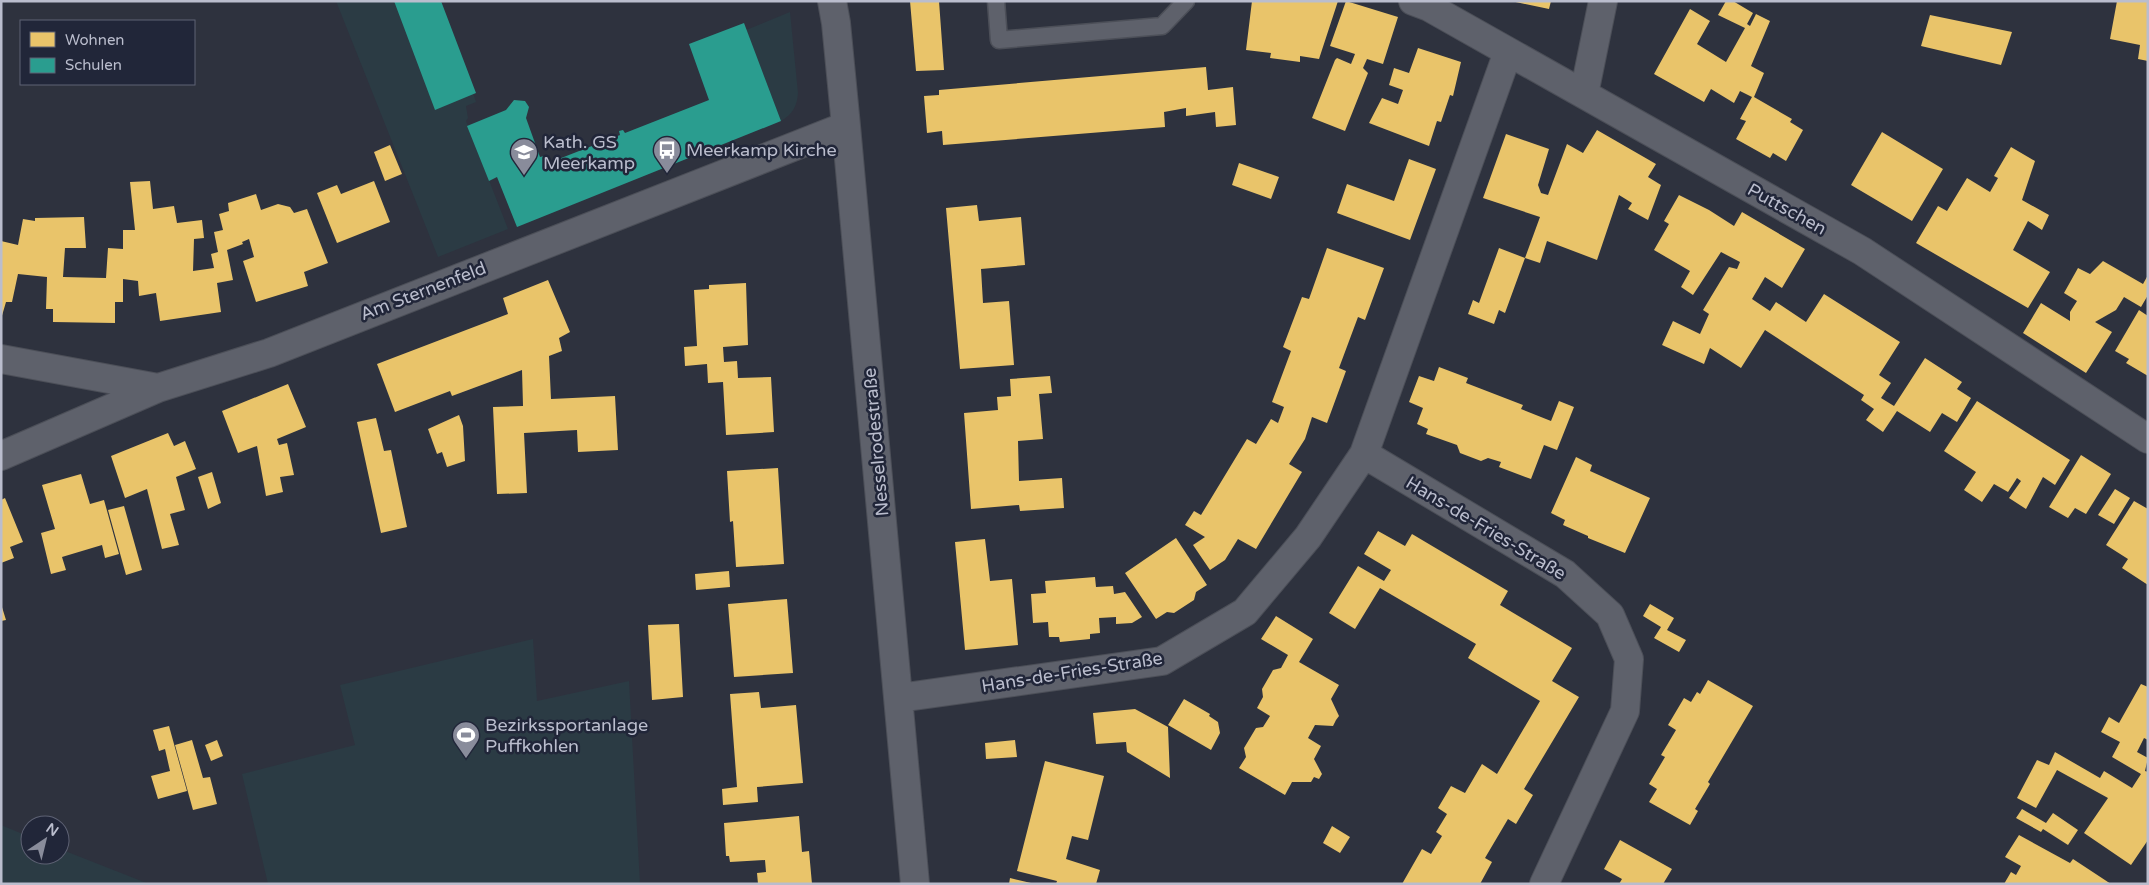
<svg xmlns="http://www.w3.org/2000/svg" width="2149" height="885" font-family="'Varela Round',sans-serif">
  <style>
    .green { fill: #2b3b44 }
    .homes { fill: #e9c46a }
    .schools { fill: #2a9d8f }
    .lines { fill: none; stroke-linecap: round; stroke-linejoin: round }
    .lane-casing { stroke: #4c4f58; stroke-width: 19 }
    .street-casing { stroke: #4c4f58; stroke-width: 30 }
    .lane { stroke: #5e616b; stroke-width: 16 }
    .street { stroke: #5e616b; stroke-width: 28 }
    .labels { text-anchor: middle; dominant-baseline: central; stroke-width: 5; stroke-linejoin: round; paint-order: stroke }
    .poi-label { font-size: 18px; fill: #babdcd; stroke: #212639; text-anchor: start }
    .street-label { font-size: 18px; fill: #babdcd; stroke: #212639 }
  </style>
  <rect width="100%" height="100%" fill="#2e323e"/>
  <path class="green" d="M336,1H394L473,93L476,102L466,106L468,118L466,121L508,229L438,257Z
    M790,12L798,93C797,106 793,114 781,121L746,30Z
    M533,639L537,701L629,681L640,884H268L242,774L355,745L340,685Z
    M1,825L30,837V855H60V849L149,884H1Z"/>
  <path class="homes" d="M910,1H939L944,70L916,71Z
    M1252,1H1338L1319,59L1300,56V62L1270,58L1271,53L1246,50Z
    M1346,1L1398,17L1383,64L1367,59L1363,68L1368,73L1345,131L1312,118L1335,60L1337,58L1351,64L1355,54L1330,46Z
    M1511,1H1551L1549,9Z
    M1726,1H1733L1753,13L1747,24L1750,26L1756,14L1770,21L1751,66L1764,73L1754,97L1792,119L1790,122L1803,130L1786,161L1773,153L1770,158L1736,139L1746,121L1740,119L1752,97L1740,91L1734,103L1711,89L1704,102L1654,74L1690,9L1710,21L1697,44L1726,62L1745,28L1718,15Z
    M2117,1H2148V61L2138,59L2140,45L2110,39Z
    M1930,15L2012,32L2001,65L1921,46Z
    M1418,48L1461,62L1453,96L1450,95L1441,122L1437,121L1429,146L1369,123L1382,98L1398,104L1403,90L1389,85L1394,68L1409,73Z
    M1206,67L1208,90L1233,87L1236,125L1216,127L1215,112L1186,116V108L1164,112L1165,127L943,145L942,131L927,133L924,96L939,95V90Z
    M1597,130L1656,164L1648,177L1661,185L1648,220L1628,209L1632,203L1619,195L1597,260L1547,241L1540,263L1525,258L1505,313L1499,310L1494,324L1468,314L1473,300L1479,303L1499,248L1525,258L1540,217L1483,198L1506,134L1549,149L1538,185L1541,193L1548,195L1567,144L1583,153Z
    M1882,132L1943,169L1912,221L1851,185Z
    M390,145L402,174L385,181L374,152Z
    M2011,147L2035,161L2022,200L2049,215L2042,230L2028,221L2013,250L2050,272L2028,308L1916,243L1938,206L1947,211L1967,178L1990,192L1998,178L1994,176Z
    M1409,159L1436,169L1410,240L1337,213L1347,184L1394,201Z
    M1239,163L1279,177L1271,199L1232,185Z
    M150,181L153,209L174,206L177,223L202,220L204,238L194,239L193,271L214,268L211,254L218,252L214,232L223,230L219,214L229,211L228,203L256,194L261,210L278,204L290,207L294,213L307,209L328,263L304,272L308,286L256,302L243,261L254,257L249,239L242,242L243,244L227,250L233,280L217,283L221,312L160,321L156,293L139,296L138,281L123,279V302H115V323L53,322V309H46L47,277L18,274L12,302H6L1,319V241L18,245L23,219L35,221V218L84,217L86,248H65L63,277L106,278L108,248L123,249V230H135L130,182Z
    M374,181L390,222L337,243L317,193L337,185L341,194Z
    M1679,195L1709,210L1734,226L1742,212L1805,249L1782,288L1765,277L1752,299L1770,311L1776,302L1806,322L1824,294L1900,342L1879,375L1891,383L1881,398L1894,406L1925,358L1962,382L1957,389L1971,398L1957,422L1942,413L1930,432L1897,411L1883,432L1866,420L1874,409L1861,400L1864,395L1765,330L1741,368L1710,348L1704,364L1662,345L1673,321L1700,334L1709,314L1703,310L1729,267L1737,269L1740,262L1721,252L1693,295L1681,287L1690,271L1654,250L1669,224L1664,221Z
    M977,205L979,221L1021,217L1025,265L981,269L983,303L1009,301L1014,365L960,369L946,208Z
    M1327,248L1384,268L1365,320L1358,317L1339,368L1346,371L1327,423L1312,417L1305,439L1289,464L1302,472L1256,549L1238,539L1225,560L1210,570L1193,545L1205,537L1185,525L1194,511L1201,515L1247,439L1256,444L1271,419L1278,423L1284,407L1272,402L1291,351L1283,347L1302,297L1309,299Z
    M2103,261L2143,284L2148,275V295L2141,307L2124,297L2116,310L2095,322L2112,332L2086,373L2023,333L2041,303L2070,321V312L2077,301L2064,293L2078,268L2090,274Z
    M548,280L570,332L559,338L562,351L549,356L551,399L615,396L618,450L578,452L577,430L524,433L527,493L497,494L493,407L523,406L522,370L452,396L450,391L395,412L377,364L508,314L503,298Z
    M746,283L748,345L723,347L724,362L737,361L738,378L771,377L774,432L726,435L723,382L708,383L707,364L685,366L684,347L697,346L694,290L709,289V285Z
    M2139,310L2148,316V376L2126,363L2129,359L2115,351Z
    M1439,367L1468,378L1466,383L1523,405L1521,409L1551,421L1559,401L1574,407L1557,450L1544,445L1531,479L1499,467L1501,462L1488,458L1481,461L1460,453L1457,445L1426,434L1428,429L1417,424L1423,408L1409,402L1419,376L1434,381Z
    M1050,376L1052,393L1039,394L1043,439L1018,441L1019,481L1062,478L1064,508L1020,511L1019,505L971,509L964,413L998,410L997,397L1011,396L1010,379Z
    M288,384L306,427L277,439L279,445L287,443L294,475L280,477L283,492L266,496L257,446L238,453L222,411Z
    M1977,401L2070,460L2055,485L2043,477L2026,509L2009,498L2021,481L2017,478L2008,492L1994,484L1982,502L1964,490L1976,472L1944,451Z
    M459,415L463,426L465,461L447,467L442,452L437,454L428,429Z
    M376,418L384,451L391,450L407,527L381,533L357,422Z
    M168,433L174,446L185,441L196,469L176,477L185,510L170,514L179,545L162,549L147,489L125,498L111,456Z
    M2081,455L2111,474L2086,514L2075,508L2068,518L2049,507Z
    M1576,457L1592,465L1590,471L1650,498L1625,553L1588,538V536L1563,525L1565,520L1551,513Z
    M778,468L784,564L736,567L733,521L730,522L727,471Z
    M212,472L221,503L208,509L198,477Z
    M81,474L90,504L104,500L119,554L105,558L102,545L62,557L66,570L51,574L41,533L55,529L42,485Z
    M2115,489L2130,498L2114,524L2098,515Z
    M5,498L23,542L10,547L14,558L1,563V500Z
    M2134,501L2148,509V585L2122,568L2128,559L2106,545Z
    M124,506L142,570L126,575L108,510Z
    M1378,531L1405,546L1412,534L1508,591L1500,605L1572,648L1552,681L1579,697L1524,789L1533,795L1516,824L1508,819L1485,858L1492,862L1480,884H1402L1422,849L1431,854L1442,836L1436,832L1447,814L1438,808L1451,786L1465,793L1482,764L1497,774L1540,701L1468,658L1476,644L1380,588L1355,629L1329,613L1358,566L1384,581L1391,570L1364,554Z
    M1176,538L1207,585L1196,592L1194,600L1174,613L1167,612L1156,619L1125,573Z
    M985,539L990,581L1012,579L1018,645L965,650L955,542Z
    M729,571L730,587L696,590L695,574Z
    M1095,577L1096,587L1113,586L1114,594L1125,592L1142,617L1132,623L1116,624V617L1099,618L1100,633L1090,634V639L1060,642L1059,637H1049L1048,622L1033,623L1031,594L1046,593L1045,581Z
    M787,599L793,673L734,677L728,604Z
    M1,604L6,620L1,621Z
    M1650,604L1674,618L1667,630L1686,640L1679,652L1654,638L1661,627L1643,616Z
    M1276,616L1313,639L1299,662L1339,685L1331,699L1339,716L1336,720L1333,726L1315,725L1308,738L1321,746L1314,759L1322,774L1319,779L1314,777L1311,782H1292L1285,795L1239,768L1246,757L1244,748L1256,728L1263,727L1270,716L1257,708L1263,697L1262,689L1273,670L1281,668L1288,655L1261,639Z
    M679,624L683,697L652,700L648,625Z
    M1708,680L1753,706L1708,782L1710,784L1695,809L1698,811L1690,825L1649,802L1657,789L1649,784L1665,757L1661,755L1676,730L1668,725L1684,698L1691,702L1697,692L1700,694Z
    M2141,684L2148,687V740L2144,738L2137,752L2148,758L2145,771L2148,772V840L2131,865L2084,833L2108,798L2057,770L2036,808L2017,798L2037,760L2049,765L2055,752L2100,778L2104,771L2132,788L2141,774L2112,757L2120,742L2101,732L2109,717L2119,723Z
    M759,692L761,708L796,705L803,783L757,787L758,802L723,805L722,789L737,787L730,694Z
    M1184,699L1210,714L1209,716L1218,722L1220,733L1211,750L1168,725Z
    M1135,709L1168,727L1170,778L1127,752L1126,742L1096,744L1093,713Z
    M169,726L187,791L158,799L151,776L170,771L165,749L159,751L153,730Z
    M192,740L203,778L210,777L217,804L193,810L175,745Z
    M217,740L223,756L211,761L205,745Z
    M1015,740L1017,757L986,759L985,743Z
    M1045,761L1104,776L1088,840L1072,836L1066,859L1100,870L1096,884H1056L1057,881L1017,871Z
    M2022,809L2046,823L2053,813L2078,830L2068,845L2043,829L2041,832L2016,818Z
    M799,816L802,852L809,851L812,884H758L757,873L766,872L765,860L730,862L729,856H726L724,823Z
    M1332,826L1350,837L1340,853L1323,843Z
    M2019,835L2070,863L2073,859L2111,884H2004L2011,872L2016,875L2021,866L2005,857Z
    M1620,840L1672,869L1663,884H1619L1622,879L1604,869Z
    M1010,878L1031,883L1030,884H1009Z"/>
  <path class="schools" d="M394,1H441L476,93L435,110Z
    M744,23L781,121L517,227L497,177L489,181L467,126L506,110L514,100L525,101L529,107L526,118L540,157L548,155L551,162L620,135L619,131L623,130L625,133L709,100L689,44Z"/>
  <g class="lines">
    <g class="lane-casing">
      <path id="lane" d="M996,1L999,40L1162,26L1186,1"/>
    </g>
    <g class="street-casing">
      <path id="street" d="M832,1L836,23L846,126L915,884
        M1413,1L1429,7L1862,251L2148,439
        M1584,94L1603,1
        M1,359L158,388
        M1364,454L1565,574L1610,615L1629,659L1625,711L1544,884
        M1,456L158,388L269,353L846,126
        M899,698L1162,661L1245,612L1308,537L1364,454L1508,52"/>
    </g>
    <use href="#lane" class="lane"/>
    <use href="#street" class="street"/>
  </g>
  <defs>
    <g id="bus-pin" transform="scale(1.4375)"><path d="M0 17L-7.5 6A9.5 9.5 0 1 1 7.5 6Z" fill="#898c9b" stroke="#212639"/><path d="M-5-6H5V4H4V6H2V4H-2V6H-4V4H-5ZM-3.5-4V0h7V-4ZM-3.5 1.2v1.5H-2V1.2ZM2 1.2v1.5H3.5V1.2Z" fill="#fff"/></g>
    <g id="school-pin" transform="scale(1.4375)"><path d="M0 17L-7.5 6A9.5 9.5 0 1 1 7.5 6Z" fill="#898c9b" stroke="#212639"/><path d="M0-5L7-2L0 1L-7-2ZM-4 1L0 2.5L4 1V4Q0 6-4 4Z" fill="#fff"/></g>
    <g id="stadium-pin" transform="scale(1.4375)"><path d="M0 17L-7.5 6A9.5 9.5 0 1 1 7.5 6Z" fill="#898c9b" stroke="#212639"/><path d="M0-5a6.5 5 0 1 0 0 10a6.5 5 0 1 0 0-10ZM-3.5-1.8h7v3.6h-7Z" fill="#fff"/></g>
  </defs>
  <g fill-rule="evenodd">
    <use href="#bus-pin" x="667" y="150"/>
    <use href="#school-pin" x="524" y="152"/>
    <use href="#stadium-pin" x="466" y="735"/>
  </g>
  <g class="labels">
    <g class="poi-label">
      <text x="543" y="142">Kath. GS<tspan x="543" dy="21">Meerkamp</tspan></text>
      <text x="686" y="150">Meerkamp Kirche</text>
      <text x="485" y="725">Bezirkssportanlage<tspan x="485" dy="21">Puffkohlen</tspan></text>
    </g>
    <g class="street-label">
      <text transform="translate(1787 209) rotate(29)">Puttschen</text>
      <text transform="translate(423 291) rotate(-21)">Am Sternenfeld</text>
      <text transform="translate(876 442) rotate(-95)">Nesselrodestraße</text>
      <text transform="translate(1486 528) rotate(31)">Hans-de-Fries-Straße</text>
      <text transform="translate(1072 672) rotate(-9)">Hans-de-Fries-Straße</text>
    </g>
  </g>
  <rect width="2149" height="885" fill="none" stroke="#babdcd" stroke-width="5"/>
  <rect x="20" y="20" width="175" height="65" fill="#212639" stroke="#5e6274"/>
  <rect x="30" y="32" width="25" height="15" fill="#e9c46a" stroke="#5e6274"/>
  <text x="65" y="45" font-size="15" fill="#babdcd">Wohnen</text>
  <rect x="30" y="58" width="25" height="15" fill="#2a9d8f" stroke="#5e6274"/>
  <text x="65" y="70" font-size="15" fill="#babdcd">Schulen</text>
  <g transform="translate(45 840) rotate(35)"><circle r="24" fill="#212639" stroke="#5e6274"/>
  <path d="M0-4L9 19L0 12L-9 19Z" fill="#898c9b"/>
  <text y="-8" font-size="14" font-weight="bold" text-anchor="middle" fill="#babdcd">N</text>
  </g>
</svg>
